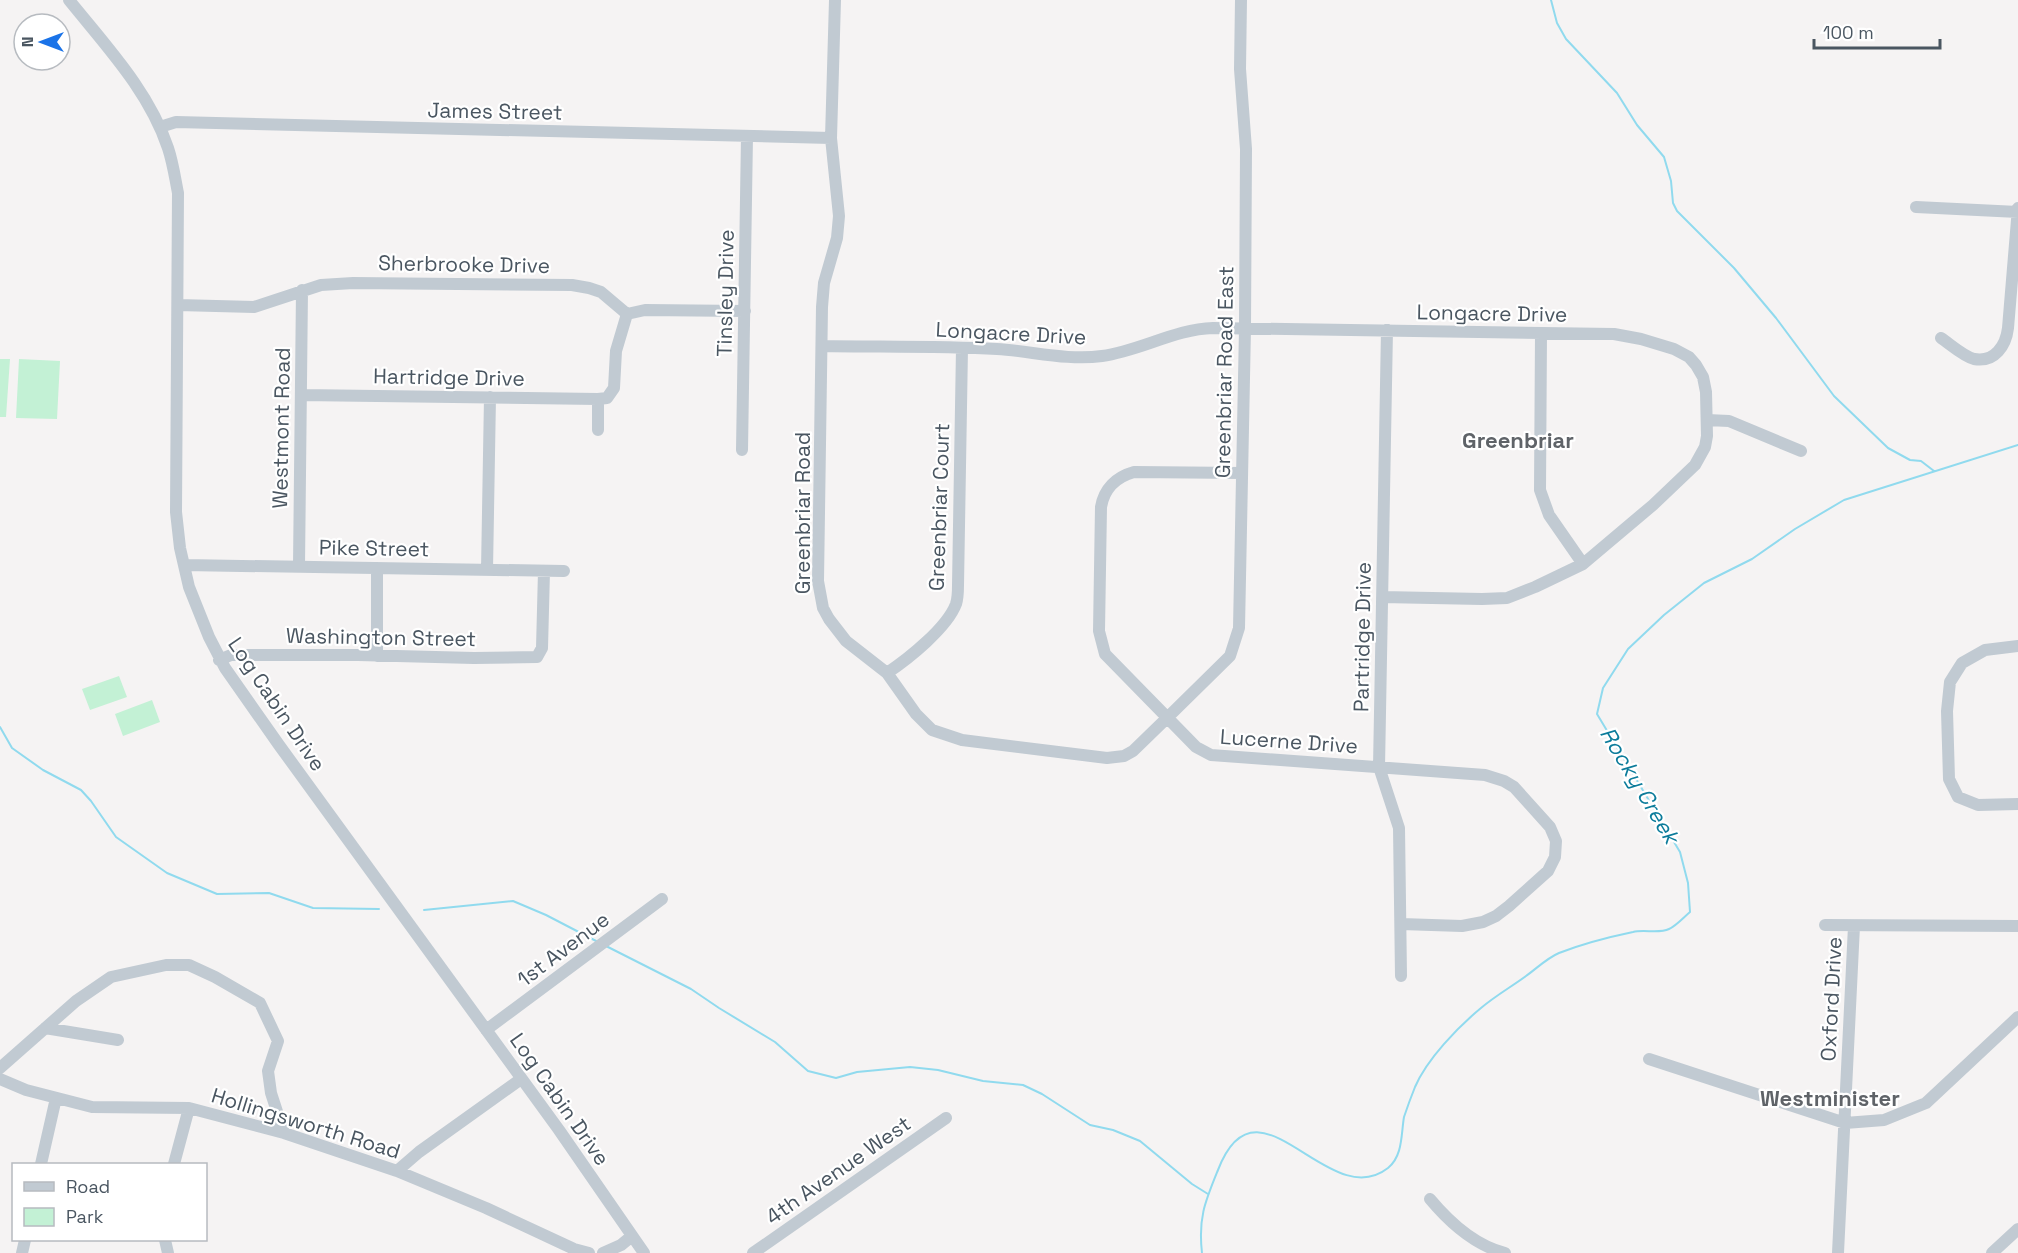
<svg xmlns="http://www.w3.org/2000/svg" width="2018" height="1253" font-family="'Space Grotesk',sans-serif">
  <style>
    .green { fill: #c3f1d5 }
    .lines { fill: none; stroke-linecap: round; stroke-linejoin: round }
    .stream { stroke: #90daee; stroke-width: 2 }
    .minor { stroke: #c1cad2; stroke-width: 12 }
    .labels { text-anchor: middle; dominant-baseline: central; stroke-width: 4.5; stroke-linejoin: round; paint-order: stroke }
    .street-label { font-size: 21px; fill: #4a5661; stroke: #fff }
    .neighbourhood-label { font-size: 22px; font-weight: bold; fill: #5f6368; stroke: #fff }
    .water-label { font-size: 22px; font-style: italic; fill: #0c7c9b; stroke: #fff }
  </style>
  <rect width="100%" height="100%" fill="#f5f3f3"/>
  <path class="green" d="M0,359H10L6,417H0Z
    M19,359L60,361L57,419L16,418Z
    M119,676L127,697L90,710L82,689Z
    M152,700L160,722L123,736L115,714Z"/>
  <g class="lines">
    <path class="stream" d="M1551,0L1557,23L1566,39L1617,93L1637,125L1664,157L1671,181L1673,203L1677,211L1734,268L1776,318L1834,396L1888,448L1910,460L1921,461L1934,471
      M0,727L12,748L43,770L81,790L91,801L116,837L167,873L217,894L269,893L313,908L379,909
      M424,910L513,901L546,915L598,942
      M606,946L691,989L719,1008L775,1042L808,1071L836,1078L857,1072L910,1067L938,1070L983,1081L1023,1085L1042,1094L1090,1125L1113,1130L1140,1141L1192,1184L1208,1194
      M1202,1253C1198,1218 1205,1202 1218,1170C1258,1066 1328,1215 1388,1168C1403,1156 1401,1134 1404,1117C1407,1108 1411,1097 1415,1087C1427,1059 1458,1027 1481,1008C1495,996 1511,987 1526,976C1536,969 1547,958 1559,953C1582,944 1609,937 1633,932C1644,929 1659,934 1669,929C1676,926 1684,917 1690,912L1688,883L1680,852L1597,714L1603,688L1628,649L1664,615L1704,583L1752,559L1795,529L1844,500L2018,445"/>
    <path class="minor" d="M69,0C106,46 149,91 168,148C173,163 175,178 178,193L176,512L180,548L189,587L209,637L225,668L279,745L559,1130L644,1253
      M835,0L831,138L839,216L837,238L824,283L822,307L818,581L823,608L829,619L846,641L887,673L916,714L932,730L962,740L1107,758L1124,756L1133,751L1168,717L1230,656L1239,628L1245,328L1246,149L1240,69L1241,0
      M160,127L176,122L831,138
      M1916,207L2018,212
      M178,305L254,307L321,285L353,283L572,285L589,288L601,292L627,314
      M627,314L645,310L745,311
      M1387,330L1379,767L1399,828L1401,976
      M1541,334L1540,490L1549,515L1583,564
      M1941,338C1950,344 1963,356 1974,359C1995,363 2006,345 2008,328L2018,208
      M822,346C880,347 939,346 997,349C1031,351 1068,361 1102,356C1140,351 1175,329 1213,328L1614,334L1641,339L1674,349L1689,357L1696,365L1703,377L1706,392L1707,436L1705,447L1695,465L1653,505L1583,564L1535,587L1507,598L1482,599L1382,597
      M301,395L598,399
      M1707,420L1729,421L1801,451
      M598,430V399L607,398L614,388L616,351L627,314
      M742,450L747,136
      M1242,473L1134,472C1116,477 1104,489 1101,507L1099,631L1105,654L1196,747L1211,755L1485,775L1504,781L1514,787L1550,827L1556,841L1555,857L1548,871L1509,906L1496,916L1483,922L1462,926L1401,924
      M184,565L564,571
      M299,566L302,290
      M377,568V656
      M487,570L490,397
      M2018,646L1985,650L1962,663L1950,682L1947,711L1949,779L1958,797L1978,805L2018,804
      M219,660L231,655H358L474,658L537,657L542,648L544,571
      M887,673C908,659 947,628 956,604C958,598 958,591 958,585L962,348
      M1825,925L2018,926
      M45,1028L118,1040
      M486,1030L662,899
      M1649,1059L1845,1123L1884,1120L1926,1103L2018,1017
      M0,1068L76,1001L111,977L166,965H189L215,977L260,1003L278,1041L268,1071L271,1093L284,1133
      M0,1079L26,1090L92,1107L189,1108L284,1133L397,1171L486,1208L574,1249L589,1253
      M41,1164L56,1098
      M174,1164L189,1108
      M397,1171L419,1152L521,1079
      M1430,1199C1450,1223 1474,1245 1505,1253
      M165,1240L168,1253
      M22,1253L25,1240
      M603,1253L621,1245L632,1236
      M753,1253L946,1118
      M1838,1253L1854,926
      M1992,1253L2018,1229"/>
  </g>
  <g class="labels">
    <g class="street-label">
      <text transform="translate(495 111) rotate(1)">James Street</text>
      <text transform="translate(464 264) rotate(1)">Sherbrooke Drive</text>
      <text transform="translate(725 293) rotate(-89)">Tinsley Drive</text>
      <text transform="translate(1492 313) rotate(1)">Longacre Drive</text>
      <text transform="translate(1011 333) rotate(3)">Longacre Drive</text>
      <text transform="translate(1224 372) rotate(-89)">Greenbriar Road East</text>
      <text transform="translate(449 377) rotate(1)">Hartridge Drive</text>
      <text transform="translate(281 428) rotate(-89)">Westmont Road</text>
      <text transform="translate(939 507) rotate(-88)">Greenbriar Court</text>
      <text transform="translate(802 513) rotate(-90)">Greenbriar Road</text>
      <text transform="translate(374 548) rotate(1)">Pike Street</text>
      <text transform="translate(381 637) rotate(1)">Washington Street</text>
      <text transform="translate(1362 637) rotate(-89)">Partridge Drive</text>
      <text transform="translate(277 704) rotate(56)">Log Cabin Drive</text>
      <text transform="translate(1289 741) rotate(4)">Lucerne Drive</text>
      <text transform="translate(563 949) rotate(-37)">1st Avenue</text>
      <text transform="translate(1831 999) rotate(-87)">Oxford Drive</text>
      <text transform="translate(560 1099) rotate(55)">Log Cabin Drive</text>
      <text transform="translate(306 1123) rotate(17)">Hollingsworth Road</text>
      <text transform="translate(838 1170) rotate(-35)">4th Avenue West</text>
    </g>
    <g class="neighbourhood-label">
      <text x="1518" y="440">Greenbriar</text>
      <text x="1830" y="1098">Westminister</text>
    </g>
    <g class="water-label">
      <text transform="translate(1640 785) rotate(59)">Rocky Creek</text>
    </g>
  </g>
  <rect x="12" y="1163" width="195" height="78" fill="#ffffff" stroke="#b7bbc0" stroke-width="1.5"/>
  <rect x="24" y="1182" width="30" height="9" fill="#c1cad2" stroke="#b7bbc0" stroke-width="1.5"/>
  <text x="66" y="1193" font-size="18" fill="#4a5661">Road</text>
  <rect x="24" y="1208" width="30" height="18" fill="#c3f1d5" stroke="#b7bbc0" stroke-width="1.5"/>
  <text x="66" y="1223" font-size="18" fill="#4a5661">Park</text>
  <g transform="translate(42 42) rotate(270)"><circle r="28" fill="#ffffff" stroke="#b7bbc0" stroke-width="1.5"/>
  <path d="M0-4.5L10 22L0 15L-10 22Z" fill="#1a73e8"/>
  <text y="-9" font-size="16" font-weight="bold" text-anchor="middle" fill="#4a5661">N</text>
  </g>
  <path d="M1814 39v9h126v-9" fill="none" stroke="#4a5661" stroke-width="3"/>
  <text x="1823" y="39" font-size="18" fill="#4a5661" stroke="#ffffff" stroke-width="4.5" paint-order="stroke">100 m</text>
</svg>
